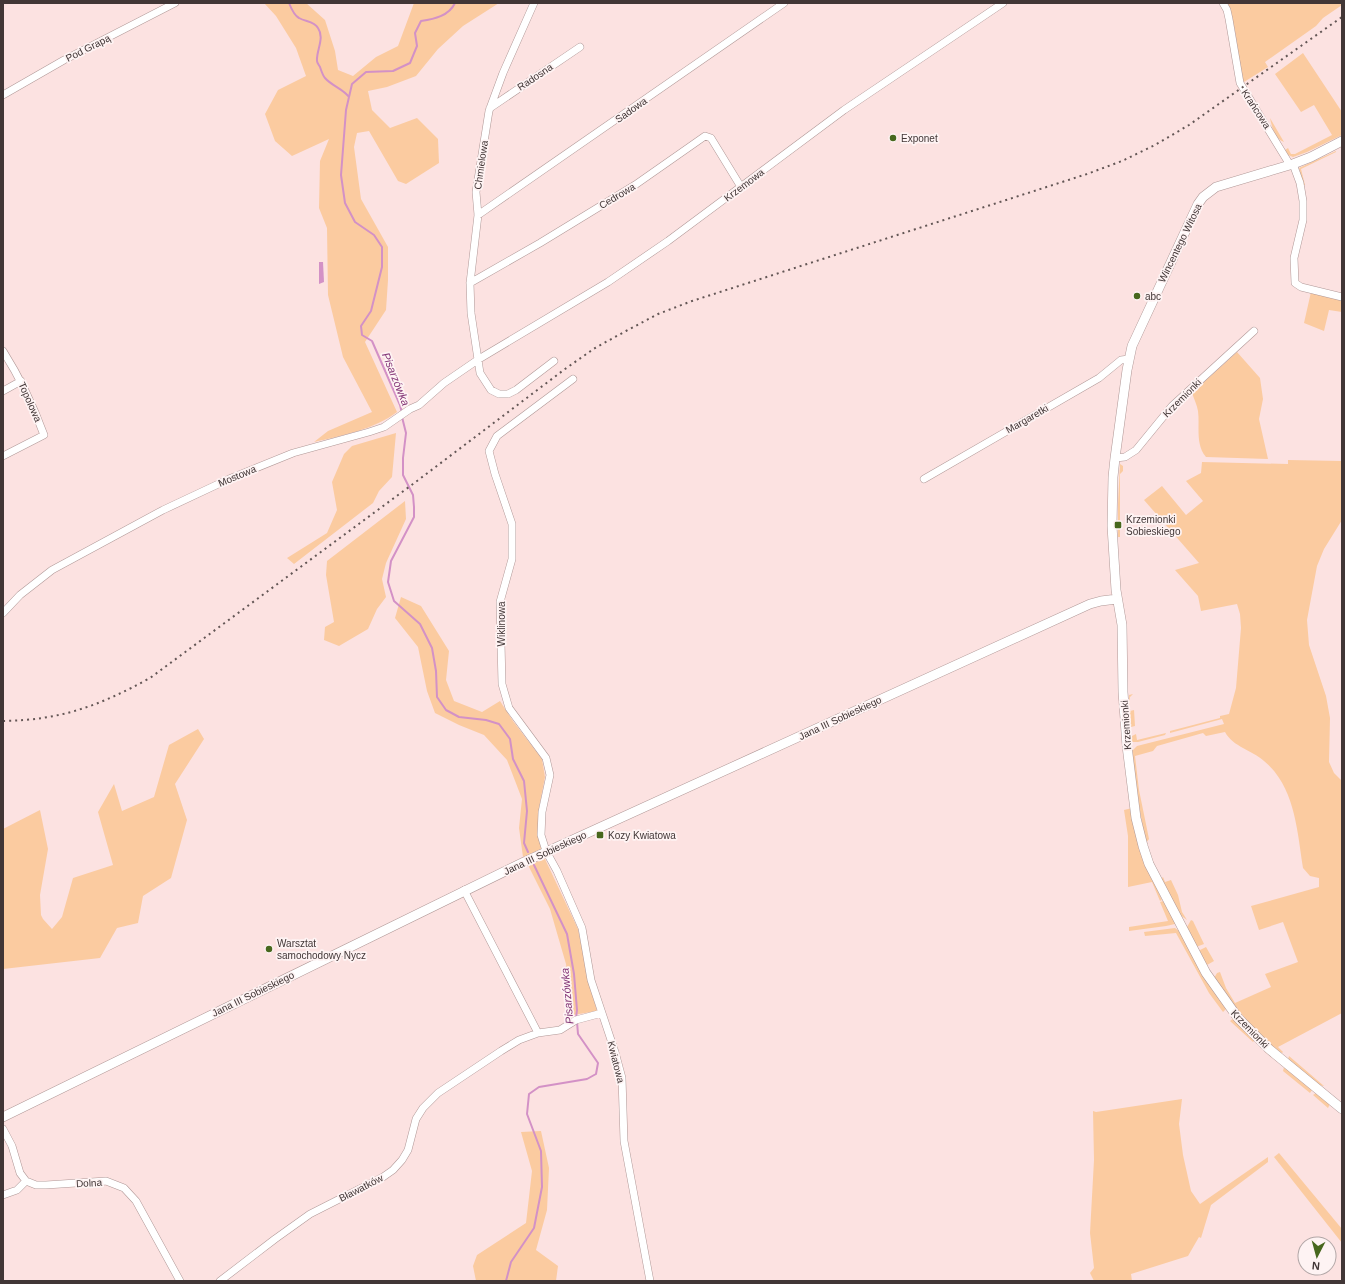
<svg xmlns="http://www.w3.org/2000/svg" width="1345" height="1284" font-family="Arial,sans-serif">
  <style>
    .green { fill: #fbcba0 }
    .water { fill: #d391c6 }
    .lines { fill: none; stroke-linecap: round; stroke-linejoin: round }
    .stream { stroke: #d391c6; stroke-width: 2 }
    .minor-casing { stroke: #b09897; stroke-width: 8 }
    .tertiary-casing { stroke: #b09897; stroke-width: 10 }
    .minor { stroke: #fff; stroke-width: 7 }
    .tertiary { stroke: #fff; stroke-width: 9 }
    .rail { stroke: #635655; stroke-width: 2; stroke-dasharray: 2 4; stroke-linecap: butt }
    .poi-dot { fill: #47671d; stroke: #fef3f3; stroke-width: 1.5 }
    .labels { text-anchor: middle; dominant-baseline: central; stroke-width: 3.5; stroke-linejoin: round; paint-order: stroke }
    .street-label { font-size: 10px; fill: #413636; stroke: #fef3f3 }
    .poi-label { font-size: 10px; fill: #413636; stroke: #fef3f3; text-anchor: start }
    .water-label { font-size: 11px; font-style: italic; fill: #823476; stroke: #fef3f3 }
  </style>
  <rect width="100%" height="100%" fill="#fce2e1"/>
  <path class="green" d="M264,3H306L325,20L335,51L338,70L353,76L376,57L398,46L414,3H499L463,26L438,49L416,76L387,87L368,91L372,110L390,128L417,118L438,139L439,163L406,184L398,181L369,131L357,133L354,147L361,199L388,247V280L386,310L365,342L397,412C375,429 341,436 314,442L328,431L372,412L343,357L328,295L327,228L319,208L320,161L329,139L292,156L275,141L265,114L278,90L306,76L296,48L276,16Z
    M1228,3H1342V5L1323,18L1316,26L1265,62L1268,67L1244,82L1242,79L1235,31Z
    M1303,53L1342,112V135L1307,152L1293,157L1288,155L1285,150L1288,148L1291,154H1295L1332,135L1314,105L1301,112L1275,74Z
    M1270,118L1284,142C1275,139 1272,128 1270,118Z
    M1336,151V152L1301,169L1305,185H1303L1299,168Z
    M1311,292L1342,299V312L1329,310L1324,331L1304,323Z
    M1237,352L1260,378L1263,399L1259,419L1268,459L1206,457C1195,444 1200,426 1198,411C1197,405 1194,399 1192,393Z
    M396,433L392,477L379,491L373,503L294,564L287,558L327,533L337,510L332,482L344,454L352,446Z
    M1288,460L1342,461V520L1324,549L1317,566L1307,620L1309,645L1326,696L1330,718L1329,762L1334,773L1342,781V1013L1278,1047L1283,1052L1282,1053C1275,1051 1270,1044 1265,1039C1245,1020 1230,1001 1214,978L1217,973L1220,972L1226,988L1235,1003L1271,987L1265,974L1298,962L1283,922L1259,930L1251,906L1319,887V878L1310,876L1303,868C1297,830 1295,787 1264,761C1252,750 1233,747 1225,732L1206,736L1203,733L1157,746L1153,751L1135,756L1139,790L1149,839L1146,843L1139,806L1132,751L1137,746L1224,724L1222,719L1170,733V731L1220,718V716L1229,714L1236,688L1241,628L1240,614L1237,604L1201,611L1198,596L1175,570L1199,563L1144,500L1162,486L1186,515L1203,501L1186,481L1201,473L1202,462L1288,464Z
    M1120,464L1123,466V471L1120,474V537H1118V504Z
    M405,501L406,519L386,563L382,579L386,597L377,609L368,629L339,646L324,640L325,627L334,622L326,575L327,561Z
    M401,597L421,606L449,651L446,680L454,701L482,712L500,701L513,721L542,759L545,777L539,808L538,833L541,849L523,857L519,828L522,799L507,760L484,735L459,725L435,713L427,691L418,647L395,618Z
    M1133,694L1130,697V711L1134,710L1135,726L1131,727L1129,695Z
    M198,729L204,739L175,784L187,820L171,878L143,896L138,923L117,928L100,958L3,969V829L40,810L48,849L40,895L41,915L43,919L52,929L62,917L73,878L113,865L98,812L114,784L122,811L154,797L169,745Z
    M1166,733L1165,735L1138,742H1132V736L1136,734L1137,740Z
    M1132,808L1150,874L1162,900L1160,901L1152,882L1128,887V836L1124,810Z
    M545,859L578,929L589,982L597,1011L573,1015L566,964L550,909L528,865Z
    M1163,877L1165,882L1171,880L1178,895L1182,912L1187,920L1179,914L1161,879Z
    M1163,901L1175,922V924L1166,926L1129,931V927L1168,921L1160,902Z
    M1191,920L1193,921L1204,944L1196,947L1187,927Z
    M1175,928L1179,931L1203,975L1226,1009L1223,1012L1209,993L1176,933L1145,936L1144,932Z
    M1206,947L1214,961L1207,965L1205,964L1199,952L1200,950Z
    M1234,1018L1255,1040L1253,1042L1230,1021Z
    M1266,1051L1312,1090L1310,1093L1283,1071L1284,1067L1265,1052Z
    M1289,1056L1324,1086L1318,1085L1288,1060Z
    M1316,1093L1330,1104L1328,1108L1313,1095Z
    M1182,1099L1179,1124L1183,1155L1191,1191L1200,1204L1268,1157V1162L1211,1205L1201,1238L1199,1237L1188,1256L1131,1274L1132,1281H1094L1090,1273L1094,1268L1090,1233L1094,1160L1093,1111L1096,1112Z
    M541,1131L549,1168L547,1210L536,1250L558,1266L556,1281H476L473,1266L477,1255L526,1223L532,1171L521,1132Z
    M1279,1153L1342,1229V1243L1274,1157Z"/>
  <path class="water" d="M319,262H323L324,282L319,284Z"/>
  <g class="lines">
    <path class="stream" d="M289,3C291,8 295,16 299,18C306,22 314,21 318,28C325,38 316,51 317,61C317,63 319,65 320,67C321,70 323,76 325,78C332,86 343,89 349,97
      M402,413L400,405L372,341L362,335L361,326L371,311L382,267V247L374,235L355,222L345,203L341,175L346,110L352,84L366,72L393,71L410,63L417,46L415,33L421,21C434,19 449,16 455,3
      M402,417L406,433L403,458V475L413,495L414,507V517L391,561L388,582L394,601L420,624L432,648L436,671L437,697L446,710L459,717L486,720L499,724L510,739L513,759L524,781L527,811L524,843L528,852
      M534,865L567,934L574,974L577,1010L576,1018
      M506,1281L511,1262L534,1228L542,1187L541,1151L527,1114L529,1094L539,1087L587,1079L596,1074L598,1063L578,1034L577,1022"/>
    <g class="minor-casing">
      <path id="minor" d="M534,3L503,73L489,111L476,192L478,215L470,283L471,313L480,373L491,390L499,394H508L516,390L554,361
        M1223,3L1227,10L1229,19L1240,83L1290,165
        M3,95L64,60L175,3
        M490,108L580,47
        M1293,164L1300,183L1303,201V220L1294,258L1295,283L1301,287L1342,297
        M478,215L784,3
        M470,283L540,243L635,185L705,136L711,138L741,187
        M3,351C20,378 33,405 44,435L3,456
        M573,379L497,436L489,451L495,474L512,524V559L500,602L502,684L509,708L546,758L550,775L542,812L541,835L546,851L557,871L582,928L591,980L615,1052L622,1078L624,1141L650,1281
        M3,391L21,381
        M1115,458L1125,457L1136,450L1172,406L1254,331
        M924,479L1099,378L1121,360L1129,359
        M3,613L20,595L52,570L163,510L229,479L293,453L369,432L384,427L410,409L419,405L444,383L479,359L608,282L668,241L844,110L1003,3
        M464,890L538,1033
        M3,1129L12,1146L20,1173L26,1181L36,1185H46L106,1181L124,1188L136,1201L180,1281
        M3,1195L17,1190L26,1181
        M220,1281L275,1239L310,1214L383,1177L393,1170L402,1160L408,1150L416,1119L423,1108L438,1093L501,1051L519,1040L538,1033L560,1030L576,1020L602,1013"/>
    </g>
    <g class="tertiary-casing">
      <path id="tertiary" d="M1342,141L1311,157L1293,164L1216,187L1203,197L1198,204L1132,346L1127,370L1115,458L1113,477L1112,526L1116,590L1122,625L1123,692L1127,746L1136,818L1143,846L1149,864L1206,973L1238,1018L1269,1049L1342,1109
        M3,1117L524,862L1090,604L1101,601L1117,599"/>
    </g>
    <use href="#minor" class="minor"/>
    <use href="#tertiary" class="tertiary"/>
    <path class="rail" d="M3,721C61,720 99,706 150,678L413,484L565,369L595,348L626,331L658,314L692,301L1087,174L1122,161L1155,145L1189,125L1342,17"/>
  </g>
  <g class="poi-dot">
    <circle cx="893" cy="138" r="4"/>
    <circle cx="1137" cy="296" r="4"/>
    <rect x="1114" y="521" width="8" height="8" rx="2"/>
    <rect x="596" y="831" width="8" height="8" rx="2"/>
    <circle cx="269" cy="949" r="4"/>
  </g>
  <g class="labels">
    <g class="street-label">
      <text transform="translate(88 48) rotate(-27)">Pod Grapą</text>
      <text transform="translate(535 77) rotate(-34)">Radosna</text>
      <text transform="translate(1256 109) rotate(57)">Krańcowa</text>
      <text transform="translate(631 110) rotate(-35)">Sadowa</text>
      <text transform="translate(481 165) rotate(-82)">Chmielowa</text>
      <text transform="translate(744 185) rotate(-37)">Krzemowa</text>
      <text transform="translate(617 196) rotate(-31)">Cedrowa</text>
      <text transform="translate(1180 243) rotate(-64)">Wincentego Witosa</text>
      <text transform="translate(1182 398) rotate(-45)">Krzemionki</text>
      <text transform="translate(30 402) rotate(66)">Topolowa</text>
      <text transform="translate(1027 419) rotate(-30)">Margaretki</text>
      <text transform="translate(237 476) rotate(-23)">Mostowa</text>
      <text transform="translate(501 624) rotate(-90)">Wiklinowa</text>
      <text transform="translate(840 718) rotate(-25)">Jana III Sobieskiego</text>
      <text transform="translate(1126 725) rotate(-94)">Krzemionki</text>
      <text transform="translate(545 853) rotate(-25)">Jana III Sobieskiego</text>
      <text transform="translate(253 994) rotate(-26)">Jana III Sobieskiego</text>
      <text transform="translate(1250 1029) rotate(46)">Krzemionki</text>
      <text transform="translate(616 1062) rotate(76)">Kwiatowa</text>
      <text transform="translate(89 1183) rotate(-3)">Dolna</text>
      <text transform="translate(361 1188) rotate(-27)">Bławatków</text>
    </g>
    <g class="poi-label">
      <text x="901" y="138">Exponet</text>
      <text x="1145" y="296">abc</text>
      <text x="1126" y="519">Krzemionki<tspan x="1126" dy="12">Sobieskiego</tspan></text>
      <text x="608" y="835">Kozy Kwiatowa</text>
      <text x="277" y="943">Warsztat<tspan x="277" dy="12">samochodowy Nycz</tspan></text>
    </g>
    <g class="water-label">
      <text transform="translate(396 379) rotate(68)">Pisarzówka</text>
      <text transform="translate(567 996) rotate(-95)">Pisarzówka</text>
    </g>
  </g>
  <rect width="1345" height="1284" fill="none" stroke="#413636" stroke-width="8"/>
  <g transform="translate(1317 1256) rotate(186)"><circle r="19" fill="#fef3f3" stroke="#b2a7a7"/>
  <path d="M0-3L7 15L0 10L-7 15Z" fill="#47671d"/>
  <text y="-6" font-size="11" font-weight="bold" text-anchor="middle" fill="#413636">N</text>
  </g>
</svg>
